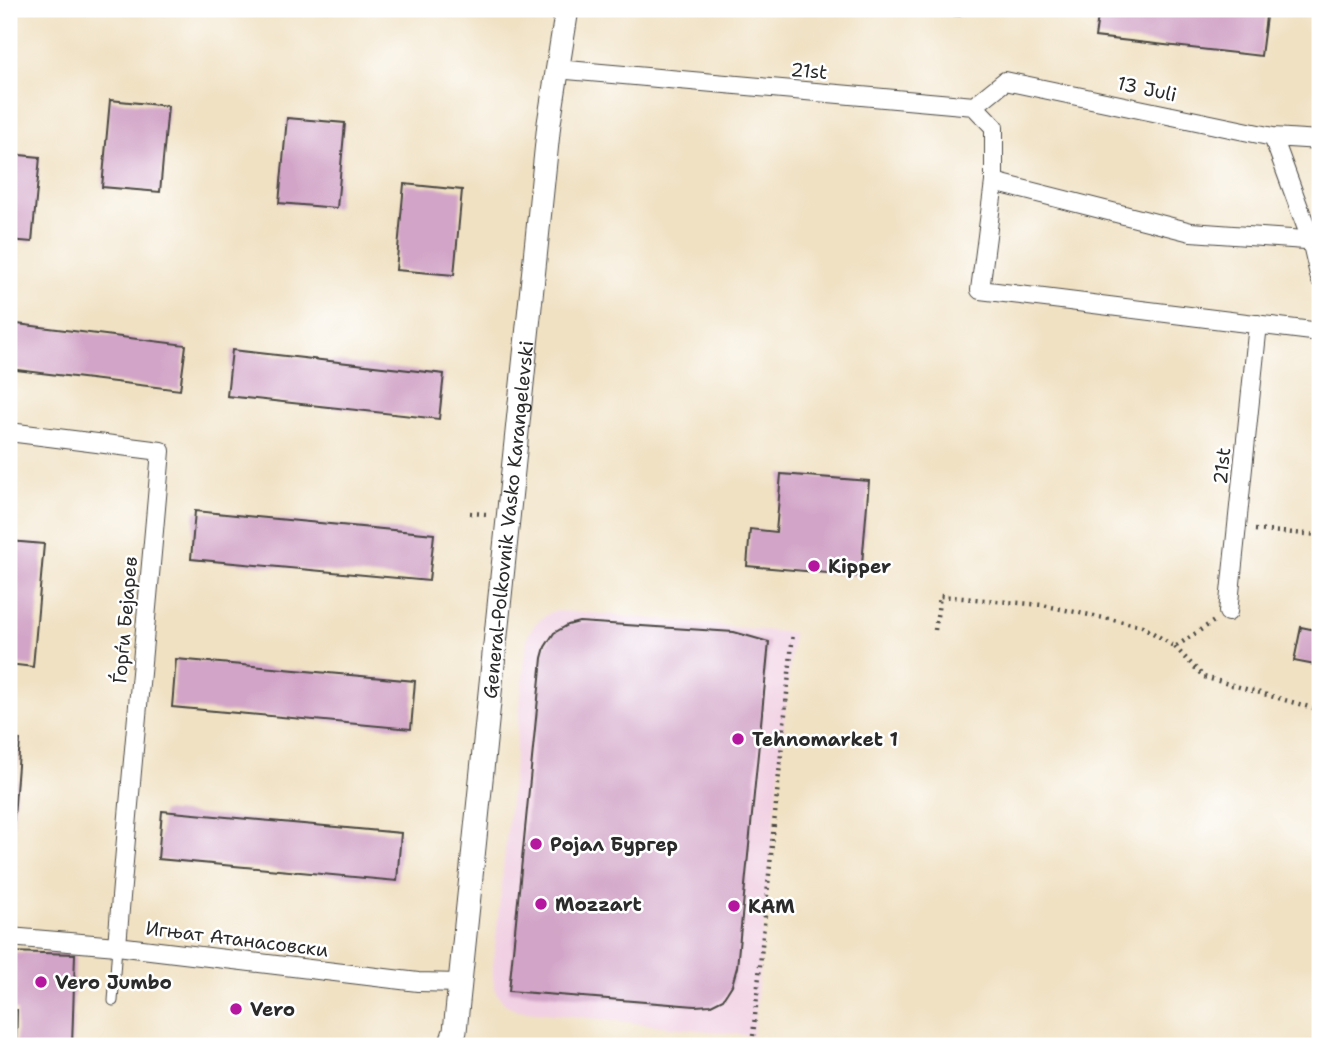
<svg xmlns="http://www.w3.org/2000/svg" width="1329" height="1055" font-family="'Shantell Sans',sans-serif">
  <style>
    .built { fill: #f1d0e3 }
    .building { fill: #d2a4c7 }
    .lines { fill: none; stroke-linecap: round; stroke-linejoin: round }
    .service-casing { stroke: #494642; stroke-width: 11 }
    .minor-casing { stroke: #494642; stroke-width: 20 }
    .tertiary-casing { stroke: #494642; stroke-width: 25 }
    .path { stroke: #494642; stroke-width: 4.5; stroke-dasharray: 2 5; stroke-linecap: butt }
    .service { stroke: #fff; stroke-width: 9 }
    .minor { stroke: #fff; stroke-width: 18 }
    .tertiary { stroke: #fff; stroke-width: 23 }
    .poi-dot { fill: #b5179e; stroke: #fff; stroke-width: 2.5 }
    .labels { text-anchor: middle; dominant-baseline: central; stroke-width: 5; stroke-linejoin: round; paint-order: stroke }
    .street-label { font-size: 19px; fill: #2b2b2b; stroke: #fff }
    .poi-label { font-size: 19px; font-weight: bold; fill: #2b2b2b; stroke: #fff; text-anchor: start }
  </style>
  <rect width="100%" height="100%" fill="#fff"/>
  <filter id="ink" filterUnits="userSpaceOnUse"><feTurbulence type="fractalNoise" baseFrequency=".0143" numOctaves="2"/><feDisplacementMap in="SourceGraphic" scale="14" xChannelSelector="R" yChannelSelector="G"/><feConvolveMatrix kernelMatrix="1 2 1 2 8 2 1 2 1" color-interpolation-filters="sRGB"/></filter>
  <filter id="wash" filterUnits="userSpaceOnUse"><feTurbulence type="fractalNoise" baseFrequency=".00686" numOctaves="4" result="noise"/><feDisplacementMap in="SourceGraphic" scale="28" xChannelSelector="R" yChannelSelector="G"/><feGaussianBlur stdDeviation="1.57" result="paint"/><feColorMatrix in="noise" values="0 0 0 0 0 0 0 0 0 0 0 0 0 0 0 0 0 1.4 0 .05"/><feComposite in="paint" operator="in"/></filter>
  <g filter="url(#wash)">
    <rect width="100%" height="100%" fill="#f0e1c3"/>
    <path class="built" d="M557,611L614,615L793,633L753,1036L518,1010L505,1004L496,993L493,978V966L527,640L531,630L537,622L551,612Z"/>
    <g id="blocks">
      <path class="building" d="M908,9H961L960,16L908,11Z
        M1099,9H1267L1261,56L1095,37Z
        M110,100L168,106L160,192L102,187Z
        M287,118L345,123L337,208L279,203Z
        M9,154L40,157L32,242L9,240Z
        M404,184L462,190L454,275L396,270Z
        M9,323L186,345L180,390L9,369Z
        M232,350L444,374L439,419L227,396Z
        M781,474L869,481L861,576L747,566L750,529L776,532Z
        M195,511L434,534L429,581L191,559Z
        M9,541L44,544L33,667L9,664Z
        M579,622L734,632L769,642L737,967L732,985L727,993L723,999L711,1005L695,1006L509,991L542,658L545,647L554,633L568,625Z
        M1301,627L1320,631V666L1294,661Z
        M176,659L415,681L411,729L172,707Z
        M9,739L20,740L11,855H9Z
        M162,811L401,833L397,881L158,859Z
        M9,952L75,954L72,1046H16L17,1010H9Z"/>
    </g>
  </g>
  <g filter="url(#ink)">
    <use href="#blocks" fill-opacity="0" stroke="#494642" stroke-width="2"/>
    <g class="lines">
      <g class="service-casing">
        <path id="service" d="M113,1001L117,946"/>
      </g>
      <g class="minor-casing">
        <path id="minor" d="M556,69L974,106L994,127V182L980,290L1320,332
          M974,106L1005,81L1273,137L1320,140
          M1273,137L1311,240L1320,279
          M994,182L1191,232L1320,241
          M9,432L161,451C147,616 130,781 117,946
          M1228,612L1258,324
          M9,937L117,946L418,982L460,983"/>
      </g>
      <g class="tertiary-casing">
        <g id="tertiary">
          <path id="s1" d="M450,1046L455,1031L549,123L567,9"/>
        </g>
      </g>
      <path class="path" d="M470,513L486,514
        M1255,530L1320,535
        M935,630L940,596L1042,605L1142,626L1175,647L1214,621
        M1175,647L1204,677L1320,710
        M753,1036L793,633"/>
      <use href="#service" class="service"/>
      <use href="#minor" class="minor"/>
      <use href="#tertiary" class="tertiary"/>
    </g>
  </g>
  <g class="poi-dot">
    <circle cx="814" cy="566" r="7"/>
    <circle cx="738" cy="739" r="7"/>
    <circle cx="536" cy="844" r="7"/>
    <circle cx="541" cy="904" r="7"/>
    <circle cx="734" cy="906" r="7"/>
    <circle cx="41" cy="982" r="7"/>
    <circle cx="236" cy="1009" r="7"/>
  </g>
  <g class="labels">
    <g class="street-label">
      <text transform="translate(809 71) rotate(5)">21st</text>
      <text transform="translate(1147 89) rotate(12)">13 Juli</text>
      <text transform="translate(1222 466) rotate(-84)">21st</text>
      <text stroke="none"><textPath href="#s1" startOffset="530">General-Polkovnik Vasko Karangelevski</textPath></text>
      <text transform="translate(125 620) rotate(-85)">Ѓорѓи Бејарев</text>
      <text transform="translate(237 939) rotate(7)">Игњат Атанасовски</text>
    </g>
    <g class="poi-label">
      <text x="828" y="566">Kipper</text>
      <text x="752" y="739">Tehnomarket 1</text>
      <text x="550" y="844">Ројал Бургер</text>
      <text x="555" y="904">Mozzart</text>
      <text x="748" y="906">KAM</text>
      <text x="55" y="982">Vero Jumbo</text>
      <text x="250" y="1009">Vero</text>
    </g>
  </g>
  <rect width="1329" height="1055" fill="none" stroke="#fff" stroke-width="35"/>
</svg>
